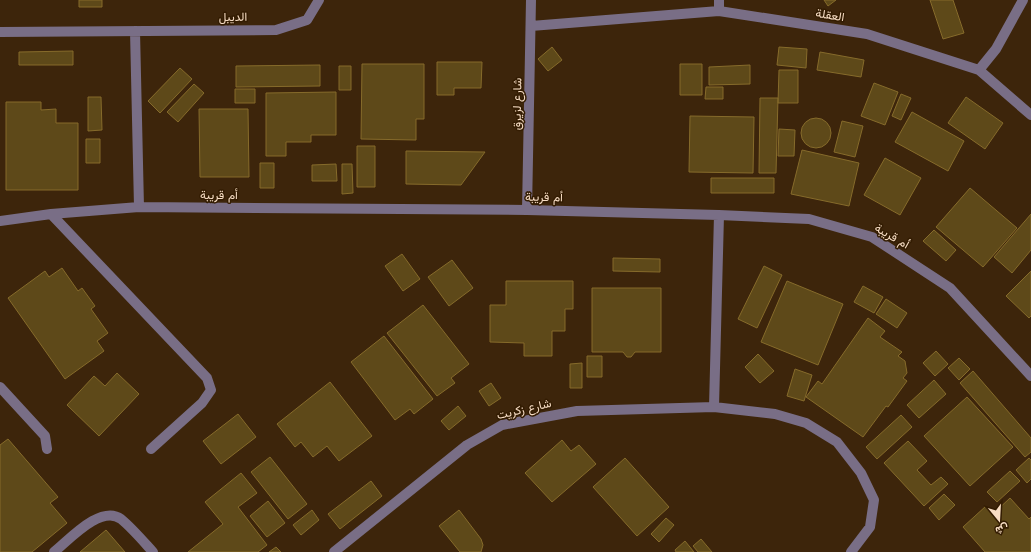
<svg xmlns="http://www.w3.org/2000/svg" width="1031" height="552" font-family="Jost,Vazirmatn,sans-serif">
  <style>
    .building { fill: #5e4919; stroke: #866b2b }
    .lines { fill: none; stroke-linecap: round; stroke-linejoin: round }
    .minor { stroke: #796e86; stroke-width: 10 }
    .labels { text-anchor: middle; dominant-baseline: central; stroke-width: 3; stroke-linejoin: round; paint-order: stroke }
    .street-label { font-size: 12px; fill: #f7ddc4; stroke: #331c02 }
  </style>
  <rect width="100%" height="100%" fill="#3d250b"/>
  <path class="building" d="M79,0H102V7H79Z
    M824,0H836L828,6Z
    M930,0H953L964,33L943,39Z
    M552,47L562,60L548,71L538,59Z
    M779,47L807,49L806,68L777,65Z
    M73,51V65H19V52Z
    M820,52L864,60L861,77L817,70Z
    M437,62H482L481,88H454V95H437Z
    M362,64H424V119H416V140L361,139Z
    M680,64H702V95H680Z
    M320,65V86L236,87V66Z
    M750,65V84L709,85V67Z
    M339,66H351V90H339Z
    M180,68L192,79L160,113L148,101Z
    M779,70H798V103H778Z
    M874,83L898,92L885,125L861,116Z
    M194,84L204,93L178,122L167,112Z
    M706,87H723V99H705Z
    M235,89H255V103H235Z
    M336,92V135H311V142H286V156H266V93Z
    M901,94L911,98L901,120L892,116Z
    M88,97H101L102,130L88,131Z
    M966,97L1003,123L985,149L948,123Z
    M760,98H778L776,173H759Z
    M6,102H41V110L56,109V123H78V190H6Z
    M199,109H248L249,177H200Z
    M912,112L964,141L948,171L895,142Z
    M690,116L754,117L753,173L689,172Z
    M801 133a15 15 0 1 1 30 0a15 15 0 1 1-30 0Z
    M842,121L863,126L855,157L834,152Z
    M779,129L795,130L794,156H778Z
    M86,139H100V163H86Z
    M357,146H375V187H357Z
    M802,150L859,163L849,206L791,194Z
    M406,151L485,152L461,185L406,184Z
    M885,158L921,178L900,215L864,195Z
    M260,163H274V188H260Z
    M336,164L337,181H312V165Z
    M342,164H352L353,193L342,194Z
    M711,178H774V193H711Z
    M970,188L1017,228L983,267L936,227Z
    M1031,214V250L1012,273L994,257Z
    M934,230L956,250L946,261L923,241Z
    M402,254L420,279L403,291L385,266Z
    M613,258L660,259V272L613,271Z
    M452,260L473,288L449,306L428,277Z
    M764,266L782,275L757,328L738,319Z
    M62,268L78,291L82,288L95,306L91,309L108,333L97,341L104,351L65,379L8,298L45,271L49,277Z
    M1031,271V316L1029,318L1006,296Z
    M506,281H573V309H565V331H552V356H524V343L490,342V305H506Z
    M787,281L843,304L818,365L761,342Z
    M863,286L883,297L874,313L854,302Z
    M592,288H661V352H635L631,357H627L623,352H592Z
    M886,299L907,313L897,328L876,314Z
    M423,305L469,364L451,378L455,383L437,396L387,333Z
    M868,318L885,331L880,337L902,352L898,356L905,361L907,373L903,378L907,381L888,407L886,406L863,437L806,397L818,381L822,384Z
    M384,336L433,399L414,414L410,409L395,420L351,362Z
    M936,351L948,364L935,376L923,363Z
    M758,354L774,371L760,383L745,367Z
    M587,356H602V377H587Z
    M959,358L970,369L959,380L948,368Z
    M582,363V388H570V364Z
    M795,369L812,375L804,401L787,396Z
    M973,371L1031,438V452L1025,457L960,383Z
    M117,373L139,394L99,436L67,405L94,376L105,386Z
    M934,380L946,394L919,418L907,405Z
    M330,382L372,436L339,461L327,446L313,457L301,442L295,447L277,424Z
    M491,383L501,398L489,406L479,391Z
    M967,397L1013,447L970,486L924,436Z
    M458,406L466,416L449,430L441,421Z
    M238,414L256,437L221,464L203,441Z
    M901,415L912,427L877,459L866,447Z
    M8,439L58,497L50,503L67,523L32,552H0V445Z
    M562,440L571,451L579,445L596,464L552,502L525,473Z
    M908,441L927,461L917,470L931,485L941,477L948,484L924,506L884,463Z
    M270,457L307,504L288,519L251,472Z
    M625,458L669,507L637,536L593,487Z
    M1029,458L1031,460V479L1027,483L1016,470Z
    M1010,471L1020,481L997,502L987,492Z
    M241,473L257,493L238,507L267,545L258,552H188L223,524L205,502Z
    M371,481L382,496L340,529L328,514Z
    M944,494L955,505L939,520L929,508Z
    M1010,498L1029,519L1031,517V552H985L963,527L986,506L993,514Z
    M268,501L285,523L267,537L250,516Z
    M312,510L319,520L301,535L293,525Z
    M459,510L481,539L483,545L481,552H460L439,526Z
    M666,518L674,525L659,542L651,534Z
    M106,530L125,552H80Z
    M701,539L712,552H698L693,546Z
    M685,541L694,552H676L675,550Z
    M276,547L281,552H269Z"/>
  <g class="lines">
    <path class="minor" d="M719,0V11
      M531,26L719,11L867,34L979,70L1031,115
      M135,31L139,207
      M0,32L276,30L307,20L319,0
      M979,70L996,49L1023,0
      M527,210L531,0
      M51,214L207,378L211,390L202,403L151,449
      M0,221L51,214L139,207L527,210L719,215L809,219L872,237L950,288L1031,376
      M0,387L45,436L47,449
      M714,407L719,215
      M54,552C69,540 101,504 121,519C132,528 143,541 153,552
      M334,552L467,445L502,425L577,411L714,407L775,414L806,423L837,442L861,473L874,500L870,527L851,552"/>
  </g>
  <g class="labels">
    <g class="street-label">
      <text transform="translate(830 15) rotate(9)">العقلة</text>
      <text transform="translate(233 17) rotate(-1)">الديبل</text>
      <text transform="translate(517 104) rotate(-89)">شارع لزيرق</text>
      <text x="219" y="195">أم قريبة</text>
      <text transform="translate(544 197) rotate(1)">أم قريبة</text>
      <text transform="translate(892 236) rotate(30)">أم قريبة</text>
      <text transform="translate(524 409) rotate(-13)">شارع زكريت</text>
    </g>
  </g>
  <g transform="translate(999 520) rotate(162)" stroke="#331c02" stroke-width="3" paint-order="stroke">
  <path d="M0-3L7 15L0 10L-7 15Z" fill="#f7ddc4"/>
  <text y="-6" font-size="11" font-weight="bold" text-anchor="middle" fill="#f7ddc4">ش</text>
  </g>
</svg>
